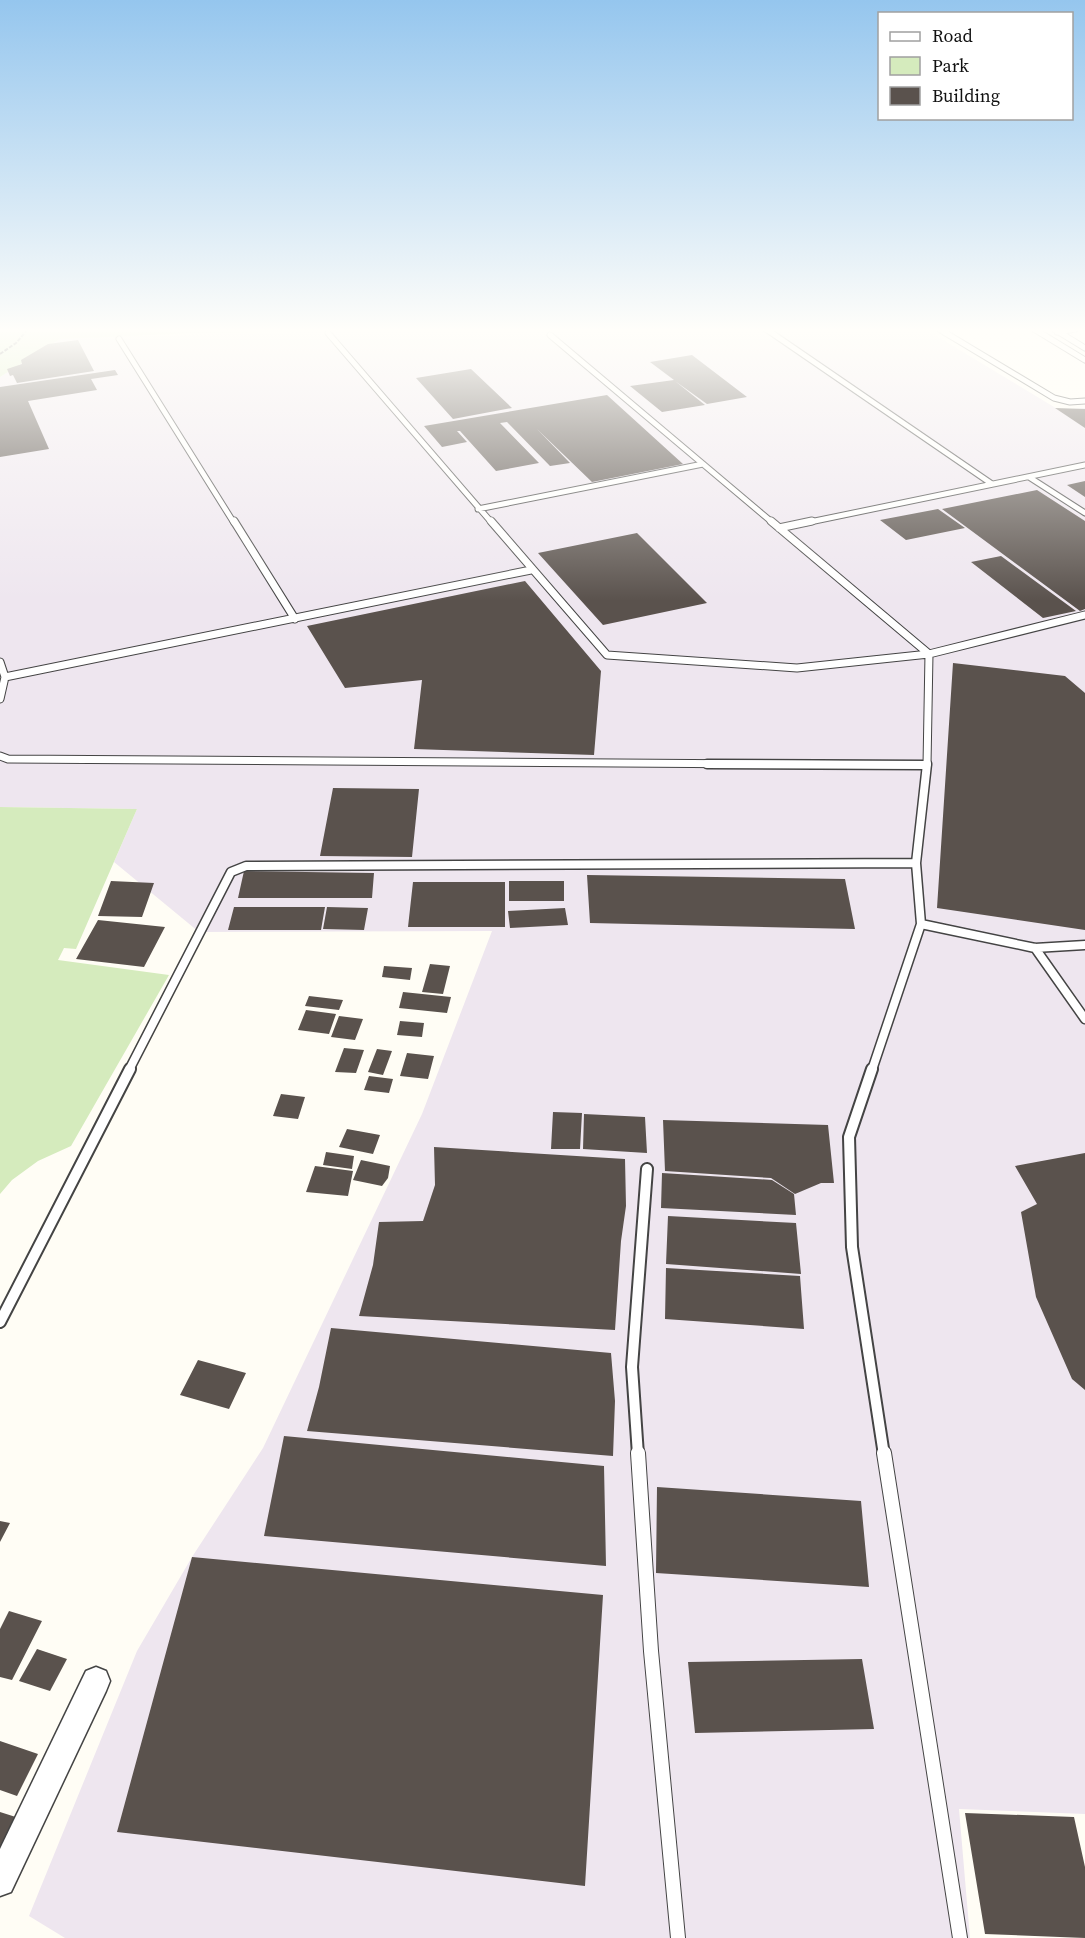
<svg xmlns="http://www.w3.org/2000/svg" width="1085" height="1938" font-family="'Source Serif 4',serif">
  <style>
    .industrial { fill: #eee6ef }
    .green { fill: #d5ebbd }
    .building { fill: #5a524d }
    .lines { fill: none; stroke-linecap: round; stroke-linejoin: round }
    .service-far4-casing { stroke: #444; stroke-width: 7 }
    .service-far3-casing { stroke: #444; stroke-width: 9 }
    .service-far2-casing { stroke: #444; stroke-width: 11 }
    .service-far1-casing { stroke: #444; stroke-width: 14 }
    .service-casing { stroke: #444; stroke-width: 16 }
    .minor-casing { stroke: #444; stroke-width: 3 }
    .path { stroke: #333; stroke-width: 2; stroke-dasharray: 4 1.5; stroke-linecap: butt }
    .service-far4 { stroke: #fff; stroke-width: 5 }
    .service-far3 { stroke: #fff; stroke-width: 7 }
    .service-far2 { stroke: #fff; stroke-width: 8 }
    .service-far1 { stroke: #fff; stroke-width: 10 }
    .service { stroke: #fff; stroke-width: 14 }
    .minor { fill: #fff; fill-rule: evenodd }
  </style>
  <rect width="100%" height="100%" fill="#fffdf5"/>
  <path class="industrial" d="M925,329L1059,410L1085,408V1814L959,1809L970,1938H65L29,1916L137,1651L192,1557L263,1448L422,1114L492,931L199,932L114,862L137,809L0,807V377L60,339L107,337L339,331Z"/>
  <path class="green" d="M0,329H471L198,333L60,339L0,377Z
    M0,807L137,809L76,949L64,948L58,960L169,975L71,1146L38,1161L12,1180L0,1194Z"/>
  <path class="building" d="M78,340L94,371L17,383L13,375L10,376L7,369L22,364L21,360L48,344Z
    M692,355L747,397L707,404L675,381L705,405L662,412L630,386L674,380L650,362Z
    M471,369L512,408L453,419L416,378Z
    M115,370L118,375L91,379L97,390L28,401L49,449L0,457V387Z
    M607,395L683,464L592,482L537,429L570,463L550,466L507,422L500,423L539,463L496,471L460,431H457L467,442L442,447L424,426Z
    M1055,408L1085,409V428Z
    M1085,481V497L1067,485Z
    M1037,490L1085,521V609L1080,611L942,509Z
    M938,509L965,528L906,540L880,520Z
    M637,533L707,603L603,625L538,553Z
    M1001,556L1076,611L1043,618L971,562Z
    M525,581L601,671L594,755L414,749L422,680L345,688L307,626Z
    M953,663L1065,676L1085,693V930L937,908Z
    M333,788L419,789L412,857L320,856Z
    M244,871L374,873L372,898H238Z
    M587,875L845,879L855,929L590,923Z
    M111,881L154,883L142,917L98,916Z
    M509,881H564V901H509Z
    M413,882H505V927H408Z
    M234,907H325L321,930H228Z
    M327,907L368,908L364,930L323,929Z
    M565,908L568,925L510,928L508,911Z
    M98,920L165,927L144,967L76,959Z
    M430,964L450,966L443,994L422,992Z
    M384,966L412,968L410,980L382,977Z
    M403,992L451,997L447,1013L399,1008Z
    M309,996L343,1000L339,1010L305,1006Z
    M306,1010L336,1014L329,1034L298,1030Z
    M339,1016L363,1019L355,1040L331,1037Z
    M400,1021L424,1023L422,1037L397,1035Z
    M344,1048L364,1050L356,1073L335,1072Z
    M377,1049L392,1051L383,1075L368,1072Z
    M407,1053L434,1056L428,1079L400,1076Z
    M369,1076L393,1079L389,1093L364,1090Z
    M281,1094L305,1097L298,1119L273,1116Z
    M553,1112L582,1113L580,1149H551Z
    M584,1114L645,1117L647,1153L583,1149Z
    M663,1120L828,1125L834,1183H821L795,1194L771,1178L665,1171Z
    M347,1129L380,1135L373,1154L339,1147Z
    M434,1147L625,1159L626,1206L621,1241L615,1330L359,1316L373,1265L379,1222L423,1221L435,1185Z
    M326,1152L354,1156L352,1169L323,1165Z
    M1085,1153V1390L1072,1379L1036,1297L1021,1212L1037,1204L1015,1166Z
    M361,1160L390,1166L388,1178L382,1186L353,1180Z
    M315,1166L353,1171L348,1196L306,1192Z
    M662,1173L772,1180L794,1194L796,1215L661,1208Z
    M668,1216L796,1223L801,1274L666,1264Z
    M666,1268L800,1276L804,1329L665,1319Z
    M331,1328L611,1353L615,1401L613,1456L307,1431L319,1387Z
    M198,1360L246,1373L229,1409L180,1395Z
    M284,1436L604,1466L606,1566L264,1536Z
    M657,1487L861,1501L869,1587L656,1573Z
    M0,1521L10,1523L0,1542Z
    M192,1557L603,1595L585,1886L117,1832Z
    M9,1611L42,1621L12,1680L0,1677V1629Z
    M37,1649L67,1659L50,1691L19,1681Z
    M862,1659L874,1729L695,1733L688,1662Z
    M0,1741L38,1754L17,1796L0,1790Z
    M0,1812L22,1819L0,1865Z
    M965,1813L1074,1817L1085,1867V1938L985,1934Z"/>
  <g class="lines">
    <g class="service-far4-casing">
      <path id="service-far4" d="M766,329L992,484
        M939,329L1054,398L1070,402L1085,401
        M1034,329L1085,360
        M1054,329L1085,348
        M1057,332L1075,329
        M328,333L492,523
        M550,335L773,523
        M119,339L234,523
        M1029,477L1085,513
        M478,509L703,464
        M805,523L1085,465"/>
    </g>
    <g class="service-far3-casing">
      <path id="service-far3" d="M234,521L295,619
        M491,521L607,655L797,668L929,654L1085,615
        M771,521L929,654L927,765
        M779,528L812,521
        M0,662L5,677
        M0,699L5,677L531,570
        M0,756L8,759L927,765"/>
    </g>
    <g class="service-far2-casing">
      <path id="service-far2" d="M707,764L927,765
        M921,924L1035,948L1085,945
        M1035,948L1085,1019
        M129,1070L231,872L246,866L916,863
        M872,1070L921,924L916,863L927,764"/>
    </g>
    <g class="service-far1-casing">
      <path id="service-far1" d="M872,1069L849,1137L852,1247L884,1455
        M0,1322L130,1069
        M638,1455L632,1367L647,1169"/>
    </g>
    <g class="service-casing">
      <path id="service" d="M638,1453L651,1651L678,1938
        M884,1453L960,1938"/>
    </g>
    <g class="minor-casing">
      <path id="minor" d="M96,1667L106,1671L110,1681L106,1691L11,1892L0,1896V1849L86,1671Z"/>
    </g>
    <path class="path" d="M0,354L16,343L28,329"/>
    <use href="#service-far4" class="service-far4"/>
    <use href="#service-far3" class="service-far3"/>
    <use href="#service-far2" class="service-far2"/>
    <use href="#service-far1" class="service-far1"/>
    <use href="#service" class="service"/>
    <use href="#minor" class="minor"/>
  </g>
  <linearGradient id="sky" x2="0" y2="1"><stop stop-color="#95c6ee"/><stop offset="0.55" stop-color="#fffefa"/><stop offset="1" stop-color="#fffefa" stop-opacity="0"/></linearGradient>
  <rect width="1085" height="601" fill="url(#sky)"/>
  <rect x="878" y="12" width="195" height="108" fill="#ffffff" stroke="#a0a0a0" stroke-width="1.5"/>
  <rect x="890" y="32" width="30" height="9" fill="#ffffff" stroke="#a0a0a0" stroke-width="1.5"/>
  <text x="932" y="42" font-size="18" fill="#111111">Road</text>
  <rect x="890" y="57" width="30" height="18" fill="#d5ebbd" stroke="#a0a0a0" stroke-width="1.5"/>
  <text x="932" y="72" font-size="18" fill="#111111">Park</text>
  <rect x="890" y="87" width="30" height="18" fill="#5a524d" stroke="#a0a0a0" stroke-width="1.5"/>
  <text x="932" y="102" font-size="18" fill="#111111">Building</text>
</svg>
